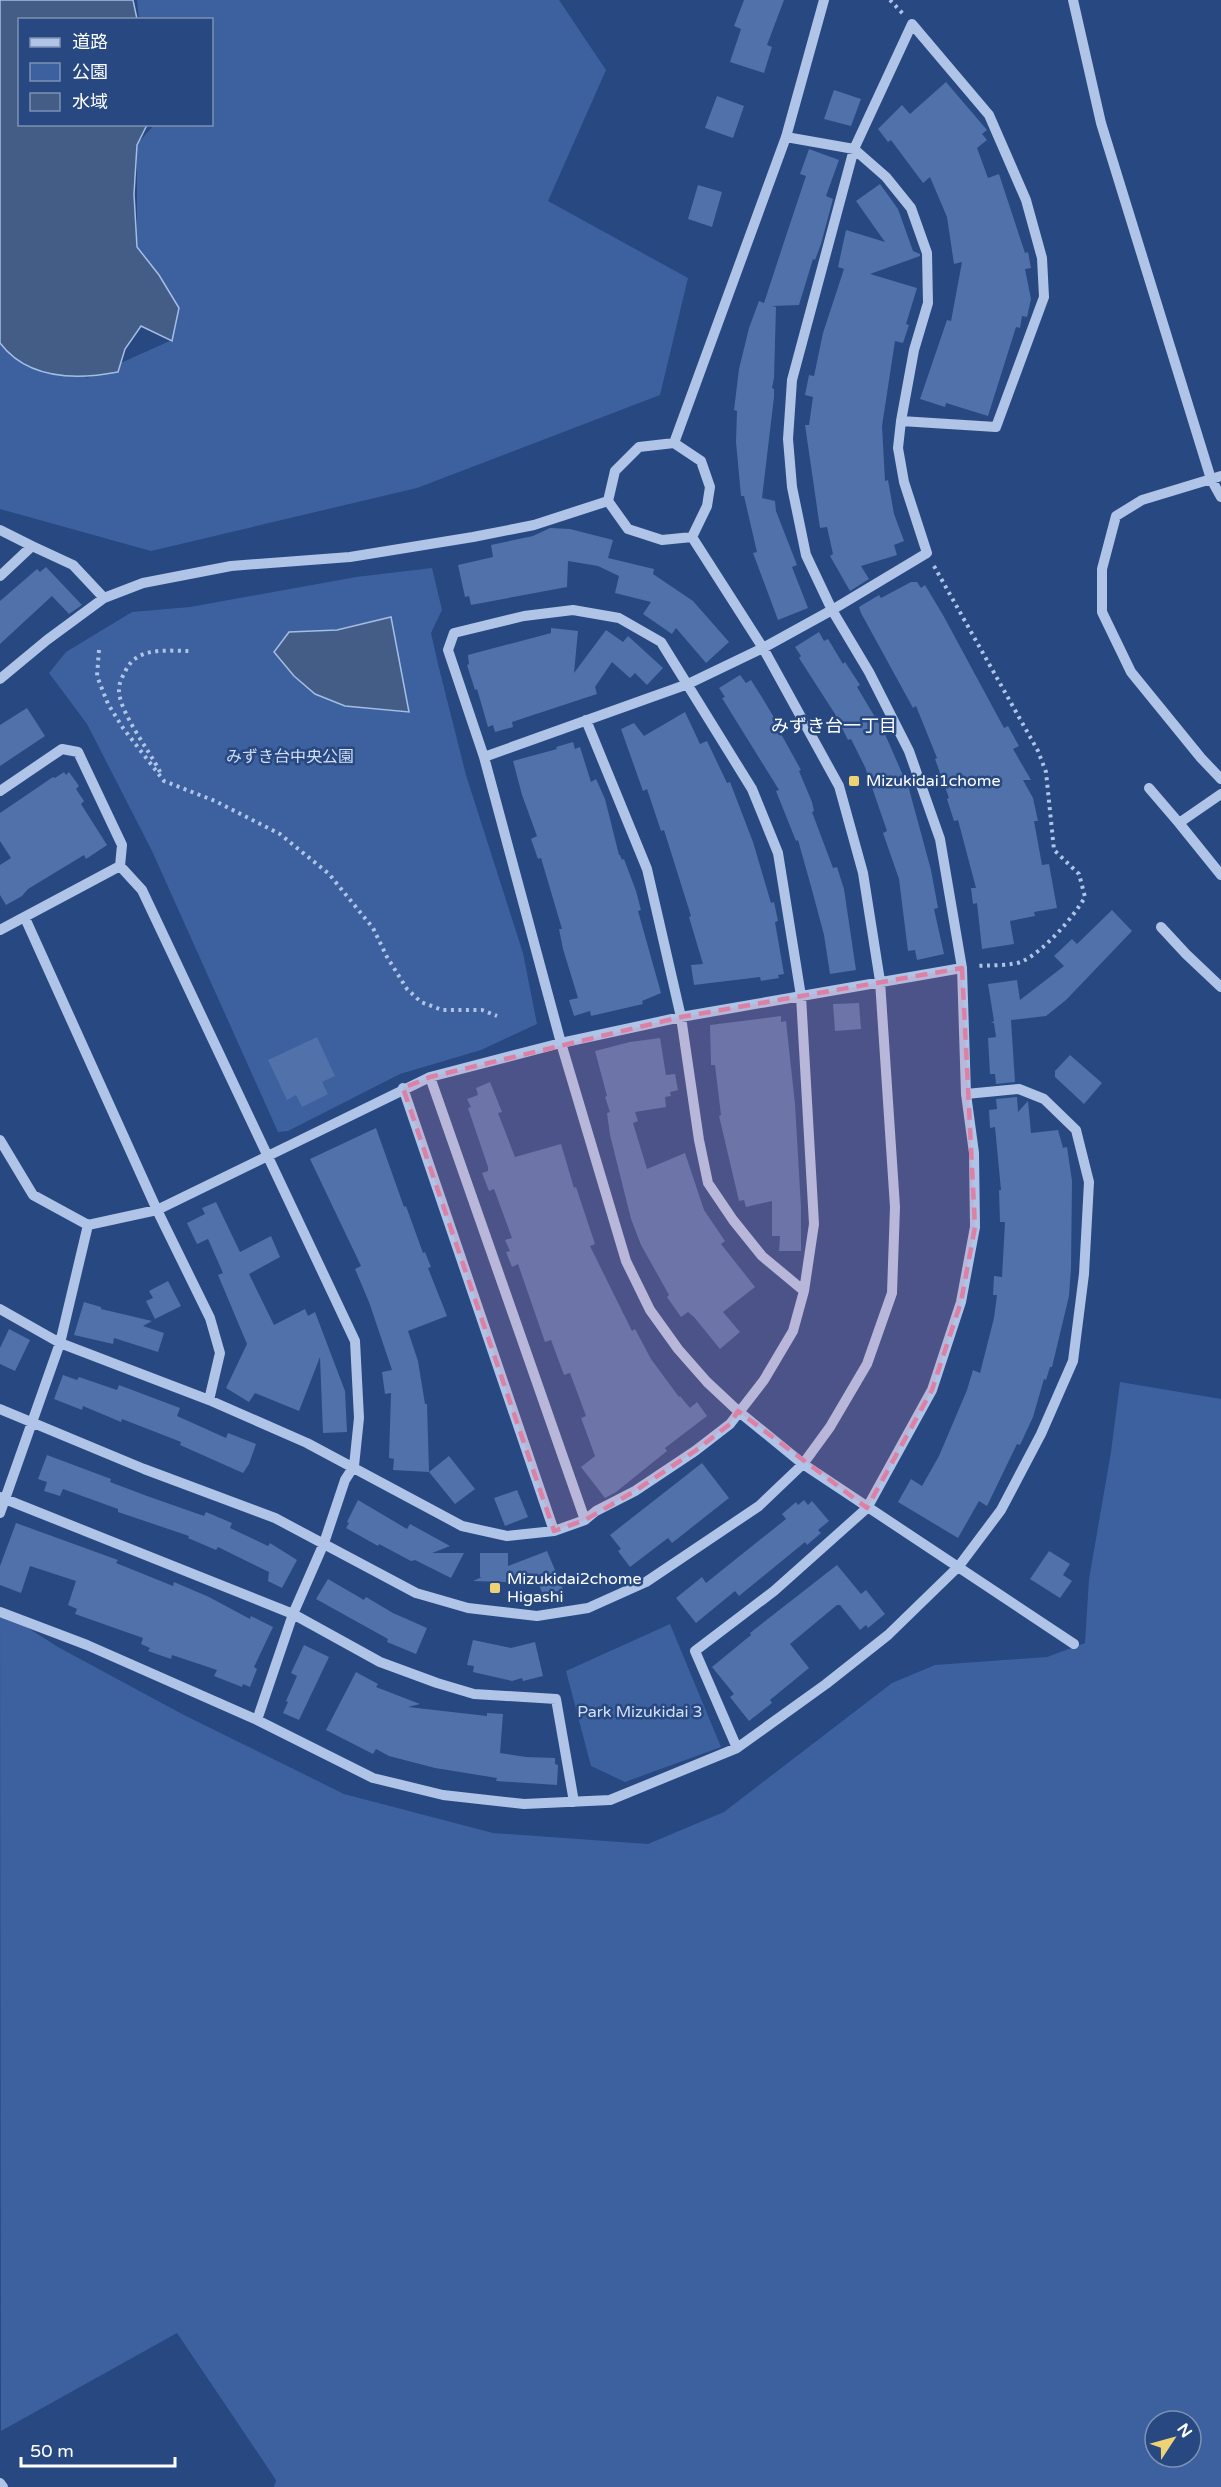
<svg xmlns="http://www.w3.org/2000/svg" width="1221" height="2487" font-family="'Varela Round','Noto Sans JP',sans-serif">
  <style>
    .green { fill: #3c619e; fill-rule: evenodd }
    .water { fill: #445d86; stroke: #a3bee6; stroke-width: 1.5 }
    .building { fill: #5071a9 }
    .lines { fill: none; stroke-linecap: round; stroke-linejoin: round }
    .path { stroke: #afc4e6; stroke-width: 4; stroke-dasharray: 3 4.5; stroke-linecap: butt }
    .minor { stroke: #afc4e6; stroke-width: 10 }
    .marked { fill: #dd80a5; fill-opacity: 0.2; stroke: #dd80a5; stroke-width: 4.5; stroke-dasharray: 12 8; stroke-linejoin: round }
    .poi-dot { fill: #eed375; stroke: #274881; stroke-width: 2 }
    .labels { text-anchor: middle; dominant-baseline: central; stroke-width: 5; stroke-linejoin: round; paint-order: stroke }
    .park-label { font-size: 16px; fill: #d2dff5; stroke: #274881 }
    .poi-label { font-size: 16px; fill: #fff; stroke: #274881; text-anchor: start }
    .neighbourhood-label { font-size: 18px; fill: #fff; stroke: #274881 }
  </style>
  <rect width="100%" height="100%" fill="#274881"/>
  <path class="green" d="M137,0H559L606,70L548,201L688,278L660,395L417,488L151,551L0,509V340L87,378L172,340L137,248V144L154,125L212,124V20L139,19Z
    M432,568L442,610L431,633L438,664L466,775L523,953L537,1024L481,1050L400,1074L288,1131L278,1132L152,851L87,724L49,673L66,652L132,612L190,607L356,577Z
    M1120,1382L1221,1399V2487H274L276,2480L177,2333L1,2431L0,1610L58,1647L182,1714L344,1794L493,1833L648,1844L724,1812L892,1683L935,1665L1047,1657L1085,1643L1089,1579L1111,1452ZM1155,2421H1191V2457H1155Z
    M670,1624L721,1747L625,1782L591,1766L566,1671Z"/>
  <path class="water" d="M0,0H133L137,19L20,20V124L147,125L137,145L134,194L137,247L159,275L179,308L172,341L141,326L125,349L118,372C76,380 28,380 0,343Z
    M391,617L409,712L345,706L315,694L294,676L274,652L289,632L337,630Z"/>
  <path class="building" d="M744,0H784L767,45L772,47L764,73L730,62L741,29L734,26Z
    M946,82L987,130L982,134L987,140L977,148L988,178L999,174L1025,253L1028,252L1031,268L1025,269L1031,299L1027,317L1022,316L1020,328L1016,327L988,416L946,403L945,407L920,399L947,320L951,321L962,262L954,264L947,217L930,177L923,183L891,140L888,142L878,129L902,105L910,114Z
    M834,90L861,99L851,126L824,119Z
    M717,96L744,106L733,138L705,128Z
    M809,149L839,160L826,196L833,199L821,244L815,260L813,259L799,305L772,306L776,307L774,378L772,388L774,389V397L762,498L775,501L776,511L797,565L792,567L808,608L778,620L753,553L757,552L744,496H741L736,442L737,411L734,410L739,369L749,328L759,301L764,303L784,242L806,176L800,174Z
    M880,184L898,209L913,251L920,254V256L870,274L917,288L906,324L909,325L903,343L895,341L882,426L885,481L888,480L894,514L904,541L894,545L897,555L861,566L869,579L850,591L830,556L833,554L827,527L820,528L805,425H809L813,397L805,395L809,375L814,376L823,333L844,269L838,267L846,230L885,242L856,201Z
    M698,185L722,192L712,227L688,219Z
    M550,528L570,529L613,540L608,558L654,569L653,574L693,601L729,642L706,663L676,628L672,634L643,614L651,602L615,593L619,576L598,566L568,561L567,587L471,605L469,596L465,597L458,565L493,557L491,545L533,536Z
    M46,567L82,605L69,614L52,596L0,644V601L37,569L40,572Z
    M911,582H917L921,588L925,585L943,615L1004,728L1008,726L1019,746L1013,749L1031,780H1023L1033,798L1038,821H1034L1042,865L1049,864L1057,908L1034,912L1035,916L1010,921L1014,944L982,949L977,903L973,904L971,888H976L958,820L954,821L947,799L949,798L935,759L937,758L916,706L913,708L861,613L859,607L879,595L881,598Z
    M551,628L578,631L574,673L606,630L623,642L628,636L663,668L647,685L635,673L630,678L612,662L595,687L597,694L512,722L513,727L495,732L493,725L488,727L477,689L475,690L467,665L469,664L468,655L551,633Z
    M819,632L824,641L828,639L843,664L845,662L860,685L857,687L884,732L909,789L931,870L938,908L934,909L944,954L917,960L915,950L908,951L899,879L883,833L887,831L865,767L851,739L848,740L835,714L799,658L801,656L795,647Z
    M740,675L746,683L751,680L763,699L782,731L780,732L801,770L799,771L812,802L814,811L812,812L833,868L837,867L844,889L856,970L830,974L824,935L812,890L798,840L796,841L776,791L779,790L722,698L725,697L719,688Z
    M27,708L45,736L0,766V725Z
    M685,712L700,744L707,741L727,783L730,782L753,842L771,903L774,902L778,921L775,922L784,974L778,975L779,978L761,981L760,977L694,985L691,965L703,964L689,917L691,916L664,830L661,831L647,789L643,791L621,729L634,723L644,736Z
    M573,742L575,749L580,747L591,782L596,779L605,799L619,855H620L622,860L624,859L636,891L641,910L638,911L661,993L642,1001L643,1004L591,1016L590,1011L574,1016L569,1000L578,998L563,949L559,929H562L541,858L538,859L531,839L537,836L522,795L513,761L557,749L556,747Z
    M64,772L66,775L69,772L79,786L76,789L84,801L81,804L107,845L86,859L84,855L28,889L22,896L6,905L0,895V865L11,858L0,841V813L53,777L55,778Z
    M1112,910L1132,931L1066,1000L1046,1016L1011,1020L1015,1082L996,1084L995,1074H990L988,1038L996,1037L994,1023H991L994,1021L988,984L1017,980L1020,1000L1064,966L1054,956L1072,939L1077,944Z
    M859,1003L861,1029L835,1031L833,1004Z
    M781,1016V1022L786,1021L795,1104L801,1207V1251H779L780,1236H772V1201L746,1207L744,1200L739,1201L719,1116L721,1115L715,1065H711L710,1025Z
    M317,1037L335,1076L322,1082L328,1094L302,1107L296,1095L287,1100L268,1060Z
    M660,1038L666,1075L675,1074L678,1090L670,1092L671,1096L665,1097L666,1107L635,1112L638,1121L633,1123L647,1169L685,1153L704,1210L725,1241L721,1244L755,1287L723,1312L740,1332L720,1349L694,1317L688,1312L681,1317L667,1297L669,1295L641,1245L631,1219L610,1135L607,1113L610,1112L605,1097L607,1096L595,1051L630,1042Z
    M1070,1055L1102,1083L1084,1104L1055,1077V1071Z
    M490,1082L502,1112L498,1113L515,1157L561,1144L574,1188L576,1187L595,1244L590,1246L632,1331L635,1329L651,1359L679,1397L680,1396L690,1408L697,1402L707,1416L665,1448L667,1451L616,1492L605,1498L581,1467L595,1456L581,1418L586,1416L570,1373L564,1375L551,1340L545,1342L518,1264L512,1267L506,1252L510,1251L505,1240L512,1238L494,1189L489,1191L482,1173L488,1171V1167L468,1108L471,1107L467,1099L478,1095L476,1088Z
    M1017,1097L1018,1112L1028,1101L1031,1133L1058,1130L1063,1148L1067,1147L1072,1181L1071,1268L1069,1296L1052,1367H1050L1046,1380L1044,1379L1033,1417L1020,1445L1017,1444L987,1506L979,1501L958,1538L898,1502L911,1479L922,1486L939,1456L967,1390L973,1370L980,1373L994,1318L997,1295H993L994,1276L1002,1277L1005,1222H1000L999,1190H1001L995,1127L990,1128L989,1110L997,1109L996,1099Z
    M376,1128L404,1207L406,1206L423,1253L425,1252L431,1267L428,1268L447,1316L408,1331L418,1361L425,1404H427L429,1472L393,1470L394,1459L389,1458L391,1393L385,1394L382,1372L392,1370L369,1302L355,1269L361,1266L310,1159Z
    M216,1202L240,1252L271,1236L280,1257L249,1274L274,1325L305,1309L308,1316L315,1312L345,1391L347,1432L323,1433L320,1357L299,1411L255,1393L249,1402L226,1388L247,1344L218,1275L223,1273L208,1239L197,1244L187,1223L205,1214L202,1208Z
    M168,1281L181,1306L155,1319L146,1301L153,1298L149,1291Z
    M84,1302L101,1307V1309L152,1321L143,1326L164,1333L158,1352L114,1338L113,1344L74,1335Z
    M9,1329L30,1340L15,1371L0,1364V1348Z
    M63,1375L77,1380L79,1377L117,1390L119,1385L180,1408L177,1416L226,1438L228,1433L256,1444L249,1464L243,1473L180,1445L181,1442L176,1440L122,1419L121,1422L83,1406L82,1410L54,1399Z
    M47,1455L111,1479L110,1482L147,1496L204,1516L206,1512L232,1523L230,1528L268,1546L270,1543L297,1560L282,1588L268,1581L269,1572L218,1547L216,1550L188,1538L189,1536L118,1512V1509L63,1489L60,1496L44,1491L47,1482L38,1479Z
    M449,1456L475,1489L455,1504L429,1472Z
    M702,1463L729,1498L672,1543L668,1538L630,1567L618,1551L621,1549L610,1535Z
    M517,1490L528,1517L505,1526L494,1498Z
    M358,1500L407,1529L410,1524L450,1546L432,1553H464L451,1578L415,1560L411,1561L379,1544L378,1546L346,1528L349,1523L347,1522Z
    M804,1500L808,1505L812,1501L829,1521L818,1530L821,1533L807,1545L805,1542L739,1596L735,1591L696,1623L676,1598L702,1577L706,1583L786,1519L782,1514L796,1502L798,1505Z
    M16,1523L118,1560L116,1563L173,1586L174,1582L209,1597L250,1619L251,1616L273,1627L254,1667L257,1669L250,1687L243,1684L242,1687L214,1676L217,1670L172,1655L171,1659L148,1651L150,1648L141,1644L143,1638L75,1614L77,1609L68,1605L76,1581L30,1566L21,1593L0,1585V1566Z
    M547,1551L563,1589L544,1597L537,1580L529,1583L473,1581L482,1577H480V1553H508V1566Z
    M1049,1551L1070,1564L1063,1575L1072,1581L1060,1598L1030,1579Z
    M837,1565L861,1594L866,1590L885,1614L868,1628L866,1625L860,1630L840,1605H837L790,1644L809,1668L770,1700L772,1703L749,1721L730,1697L734,1694L712,1667L751,1635L750,1633Z
    M328,1579L364,1600L366,1597L393,1613L427,1628L416,1654L387,1642L388,1639L316,1599Z
    M473,1640L511,1648L535,1642L543,1676L523,1681L522,1678L512,1681L473,1672L474,1666L467,1665Z
    M304,1645L329,1657L299,1720L283,1713L288,1702L286,1701L297,1676L291,1673Z
    M356,1672L378,1684L376,1687L420,1704L408,1707L487,1716V1713L503,1714L500,1753L526,1757L555,1758V1764L558,1765L557,1785L496,1781L497,1778L435,1768L389,1756L376,1749L373,1754L326,1730Z"/>
  <g class="lines">
    <path class="path" d="M890,0L904,15
      M934,566L1038,751L1046,772L1054,850L1079,874L1085,897C1073,918 1045,950 1023,961C1013,966 988,965 976,966
      M99,650L97,676L108,704L123,728L164,781L215,801L280,834L329,874L373,928L387,957L407,989L421,1002L442,1010H482L497,1016
      M160,772C150,751 118,711 119,689C119,684 122,677 125,672C136,646 167,651 190,651"/>
    <path class="minor" d="M1073,0L1101,123L1211,479L1221,497
      M674,443L786,137L824,0
      M674,443L701,461L710,487L707,506L692,537L662,540L628,529L608,501L615,471L639,447Z
      M1221,476L1142,500L1116,516L1102,569V612L1131,672L1201,758L1221,779
      M0,530L32,546
      M0,576L32,546L73,565L104,598
      M0,679L47,640L104,598L143,583L231,566L350,557L473,537L534,525L608,501
      M586,720L647,869L681,1017L699,1140L708,1183L733,1220L762,1256L804,1291
      M484,757L688,684L763,648L832,610L927,553L904,482L898,448L901,421L914,350L928,303L927,253L911,208L886,177L854,149L786,137
      M1149,788L1179,823
      M0,791L62,749L78,752L122,845L120,866L142,890L355,1341L359,1418L354,1466L345,1480L324,1543L293,1614L257,1720L373,1778L443,1795L524,1804L610,1800L737,1748L826,1684L888,1635L959,1566L1001,1510L1041,1434L1073,1361L1084,1274L1089,1182L1076,1130L1044,1099L1019,1089L966,1094
      M1221,794L1179,823L1221,875
      M25,918L157,1210L210,1318L220,1353L209,1400
      M1161,927L1186,954L1221,987
      M0,930L120,866
      M430,1077L585,1520
      M403,1088L554,1531
      M0,1140L33,1195L88,1225L60,1343L0,1513
      M88,1225L157,1210L430,1077L561,1043L681,1017L962,968
      M0,1309L60,1343L209,1400L307,1443L462,1526L507,1536L554,1531L585,1520L596,1511L635,1491L695,1451L730,1424L764,1380L793,1331L804,1291L814,1224L801,996L778,853L752,789L661,642L619,618L573,610L524,616L454,633L448,650L484,757L561,1043L626,1261L650,1310L678,1349L707,1382L738,1411L803,1464L1074,1644
      M0,1409L144,1469L275,1518L416,1593L468,1608L537,1616L588,1608L646,1582L759,1506L803,1464L830,1427L867,1364L892,1293L895,1207L880,981L863,873L839,786L763,648L692,537
      M0,1497L293,1614L380,1662L437,1683L474,1694L556,1699L574,1802
      M0,1612L87,1645L257,1720
      M737,1748L695,1651L774,1591L867,1508L932,1390L961,1302L975,1227L974,1153L966,1094L962,968L940,839L909,751L869,672L832,610L806,555L792,487L788,439L792,380L854,149L912,24L989,115L1026,200L1042,258L1044,297L996,427L901,421
      M0,2483L3,2487"/>
  </g>
  <path class="marked" d="M962,968L975,1227L961,1302L932,1390L867,1508L738,1411L730,1424L695,1451L635,1491L585,1520L554,1531L403,1088L430,1077L681,1017Z"/>
  <g class="poi-dot">
    <rect x="848" y="775" width="12" height="12" rx="3"/>
    <rect x="489" y="1582" width="12" height="12" rx="3"/>
  </g>
  <g class="labels">
    <g class="park-label">
      <text x="290" y="757">みずき台中央公園</text>
      <text x="640" y="1712">Park Mizukidai 3</text>
    </g>
    <g class="poi-label">
      <text x="866" y="781">Mizukidai1chome</text>
      <text x="507" y="1579">Mizukidai2chome<tspan x="507" dy="18">Higashi</tspan></text>
    </g>
    <g class="neighbourhood-label">
      <text x="834" y="726">みずき台一丁目</text>
    </g>
  </g>
  <rect x="18" y="18" width="195" height="108" fill="#274881" stroke="#7d91b3" stroke-width="1.5"/>
  <rect x="30" y="38" width="30" height="9" fill="#afc4e6" stroke="#7d91b3" stroke-width="1.5"/>
  <text x="72" y="48" font-size="18" fill="#ffffff">道路</text>
  <rect x="30" y="63" width="30" height="18" fill="#3c619e" stroke="#7d91b3" stroke-width="1.5"/>
  <text x="72" y="78" font-size="18" fill="#ffffff">公園</text>
  <rect x="30" y="93" width="30" height="18" fill="#445d86" stroke="#7d91b3" stroke-width="1.5"/>
  <text x="72" y="108" font-size="18" fill="#ffffff">水域</text>
  <g transform="translate(1173 2439) rotate(54)"><circle r="28" fill="#274881" stroke="#7d91b3" stroke-width="1.5"/>
  <path d="M0-4.5L10 22L0 15L-10 22Z" fill="#eed375"/>
  <text y="-9" font-size="16" font-weight="bold" text-anchor="middle" fill="#ffffff">N</text>
  </g>
  <path d="M21 2457v9h154v-9" fill="none" stroke="#ffffff" stroke-width="3"/>
  <text x="30" y="2457" font-size="18" fill="#ffffff" stroke="#274881" stroke-width="4.5" paint-order="stroke">50 m</text>
</svg>
